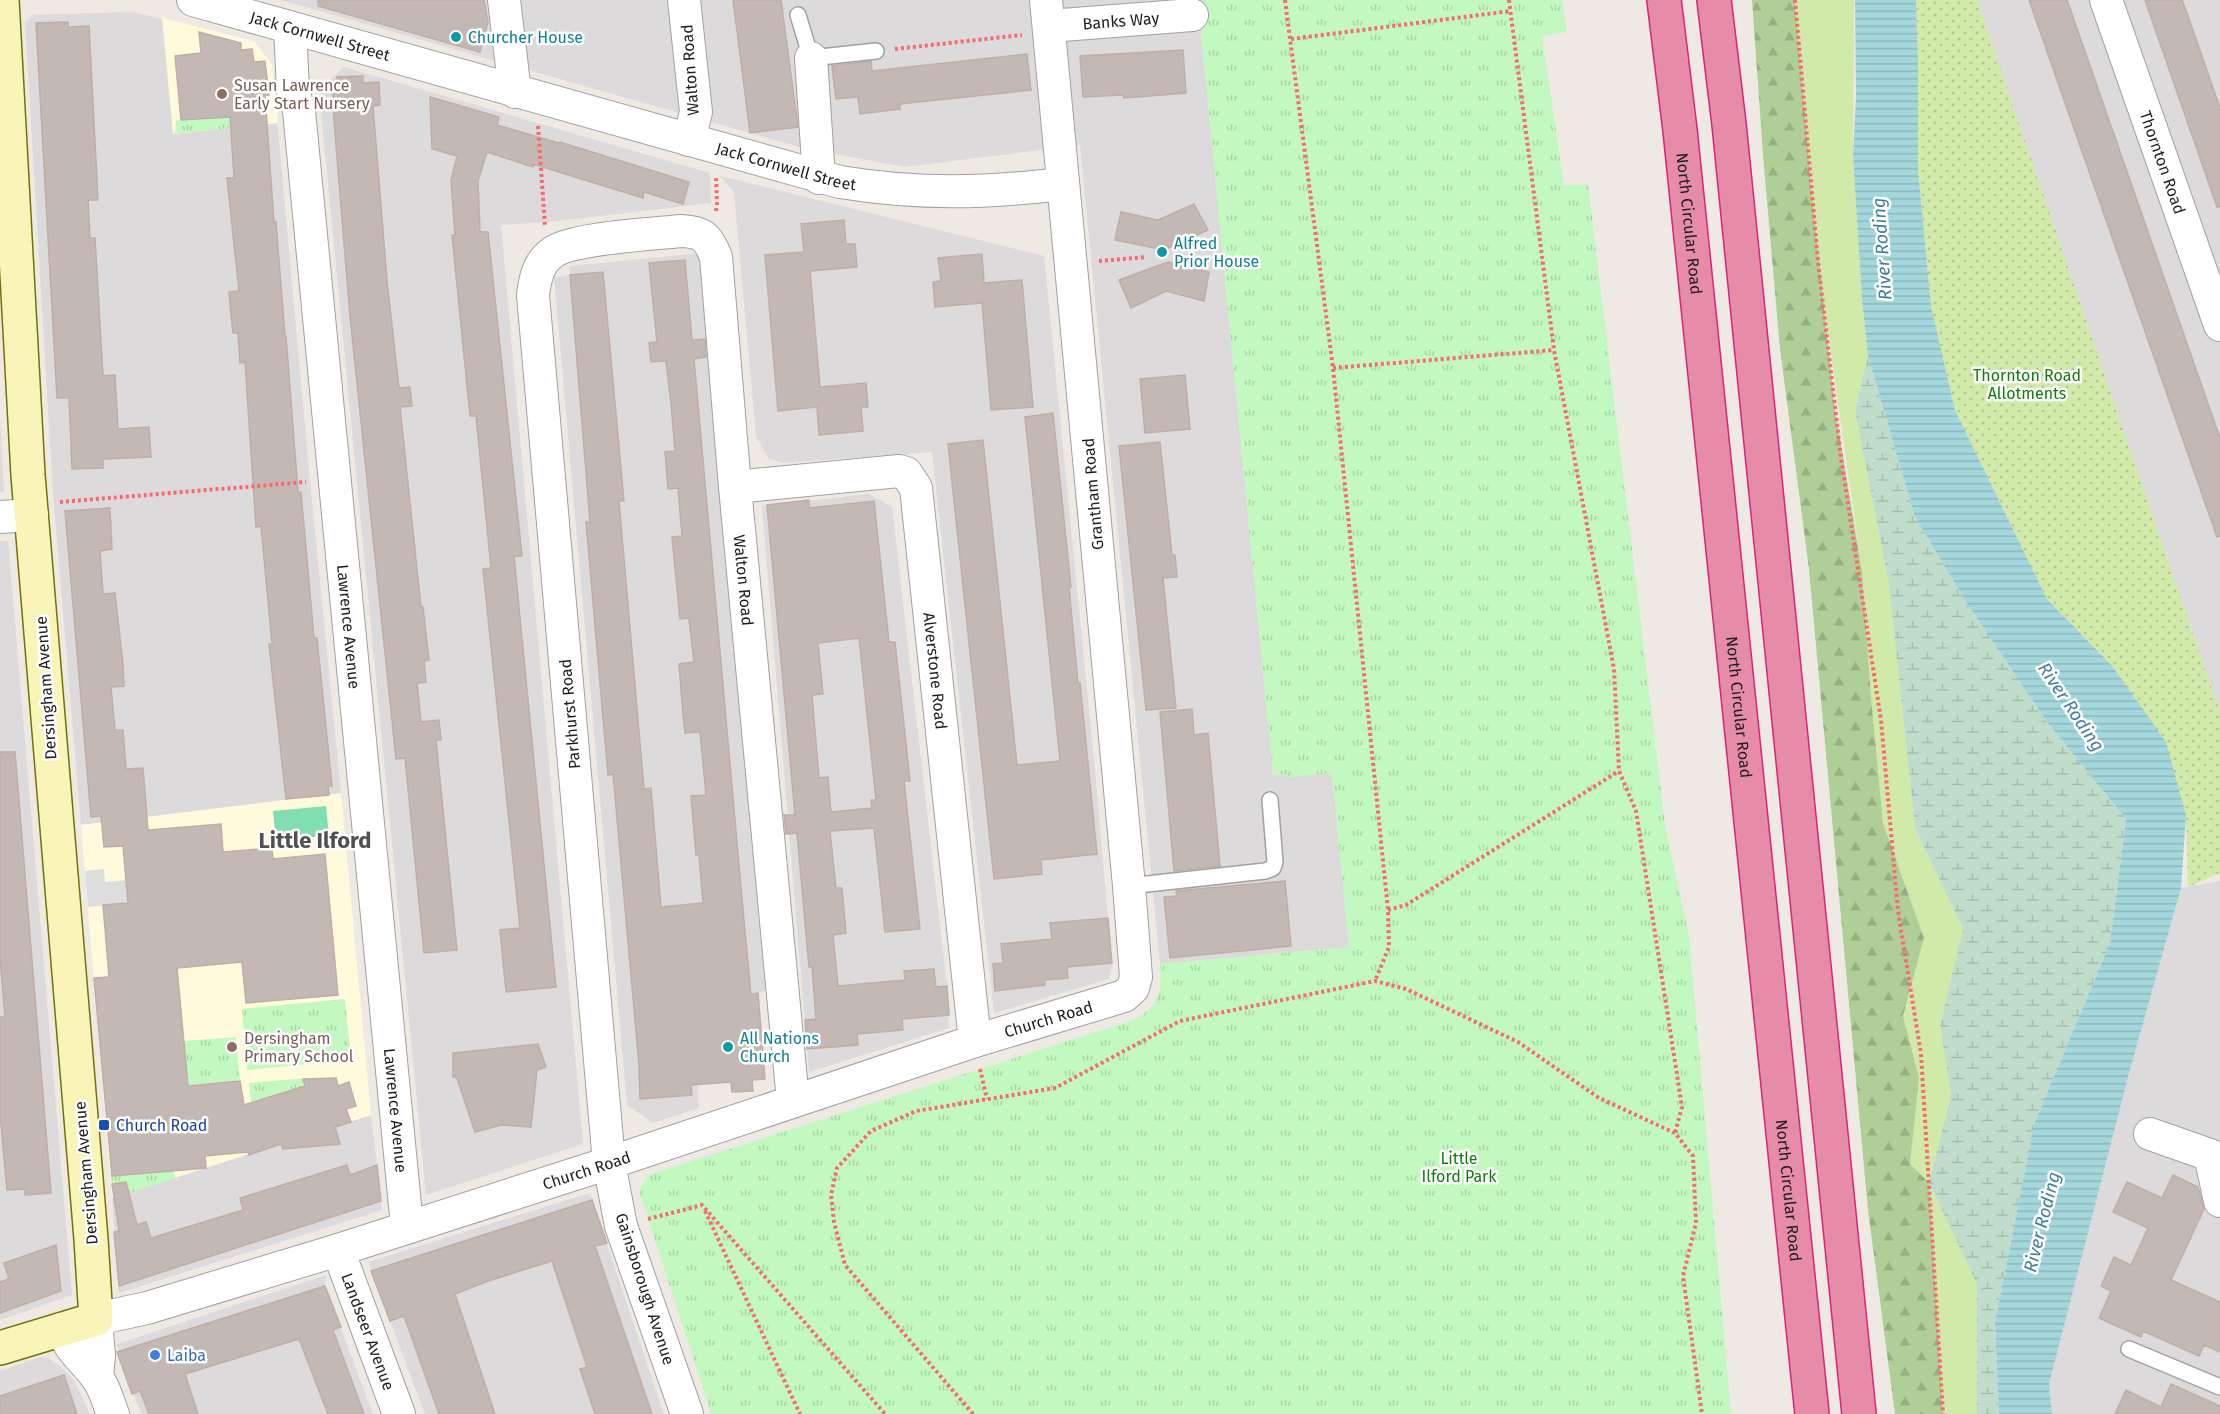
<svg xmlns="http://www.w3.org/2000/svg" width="2220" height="1414" font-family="'Fira Sans',sans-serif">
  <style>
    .residential { fill: #dcdadb }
    .education { fill: #fffadc }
    .grass { fill: #d1e9a9 }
    .forest { fill: url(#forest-firs) }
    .wetland { fill: url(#wetland-marsh) }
    .park { fill: url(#park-tufts) }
    .garden { fill: url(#garden-dots) }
    .pitch { fill: #81deae }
    .parking { fill: #ddd }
    .water { fill: url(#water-rules) }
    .building { fill: #c3b8b3; stroke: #c0aea6; stroke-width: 1.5; fill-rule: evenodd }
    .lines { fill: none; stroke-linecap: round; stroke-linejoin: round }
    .lane-casing { stroke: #a1a1a1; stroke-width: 18 }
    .street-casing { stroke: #a1a1a1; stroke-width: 34 }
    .secondary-casing { stroke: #747205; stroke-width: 36 }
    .highway-casing { stroke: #d82579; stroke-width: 36 }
    .path { stroke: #f96a6e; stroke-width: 4; stroke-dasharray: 3 3; stroke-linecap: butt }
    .lane { stroke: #fff; stroke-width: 15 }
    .street { stroke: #fff; stroke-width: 32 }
    .secondary { stroke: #f9f4b7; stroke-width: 33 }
    .highway { stroke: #e68ba8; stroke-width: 33 }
    .culture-dot { fill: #0f9aa8; stroke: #fff; stroke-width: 2 }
    .education-dot { fill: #8d6e63; stroke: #fff; stroke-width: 2 }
    .transit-dot { fill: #1a4fb4; stroke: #fff; stroke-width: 2 }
    .shop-dot { fill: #3f7fe0; stroke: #fff; stroke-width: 2 }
    .labels { text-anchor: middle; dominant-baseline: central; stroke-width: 5; stroke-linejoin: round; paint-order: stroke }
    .street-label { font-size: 16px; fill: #1d1d1d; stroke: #fff }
    .culture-label { font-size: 16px; fill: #0d838f; stroke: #fff; text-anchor: start }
    .education-label { font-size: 16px; fill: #785e54; stroke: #fff; text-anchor: start }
    .park-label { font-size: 16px; fill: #117b0c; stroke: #fff }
    .transit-label { font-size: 16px; fill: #164399; stroke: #fff; text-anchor: start }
    .shop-label { font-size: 16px; fill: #366cbe; stroke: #fff; text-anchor: start }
    .water-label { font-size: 18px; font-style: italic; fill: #447c9d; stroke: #fff }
    .district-label { font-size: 22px; font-weight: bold; fill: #505050; stroke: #fff }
  </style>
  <defs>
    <pattern id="forest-firs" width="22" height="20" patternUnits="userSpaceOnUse" patternTransform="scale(1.5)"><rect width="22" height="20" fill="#afce98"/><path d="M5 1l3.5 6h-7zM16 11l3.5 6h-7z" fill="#96b083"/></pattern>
    <pattern id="wetland-marsh" width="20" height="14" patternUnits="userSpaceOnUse" patternTransform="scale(1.5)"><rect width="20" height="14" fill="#c0ddcc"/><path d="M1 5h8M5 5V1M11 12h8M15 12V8" fill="none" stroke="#a5bdaf"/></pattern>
    <pattern id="park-tufts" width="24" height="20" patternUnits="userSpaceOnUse" patternTransform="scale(1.5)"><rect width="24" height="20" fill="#c3f9c0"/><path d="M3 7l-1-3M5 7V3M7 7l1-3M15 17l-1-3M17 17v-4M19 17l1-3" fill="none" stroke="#a7d5a5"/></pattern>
    <pattern id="garden-dots" width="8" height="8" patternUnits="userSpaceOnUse" patternTransform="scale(1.5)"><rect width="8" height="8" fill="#d1e9a9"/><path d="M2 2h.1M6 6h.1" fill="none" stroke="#b3c791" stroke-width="1.8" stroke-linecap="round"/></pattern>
    <pattern id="water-rules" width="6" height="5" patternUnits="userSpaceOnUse" patternTransform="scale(1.5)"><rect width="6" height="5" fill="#a4d7dc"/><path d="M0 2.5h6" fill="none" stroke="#8db8bc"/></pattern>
  </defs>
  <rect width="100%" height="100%" fill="#efe9e3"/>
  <path class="residential" d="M281,0H1198L1273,775L1286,774L1287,777L1332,772L1349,947L1160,964L1080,145L905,167L803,148Z
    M1977,0H2220V713Z
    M132,12L254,41L272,64L310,481L341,793L81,825L53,493L25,22L33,15Z
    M344,67L710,173L711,203L549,222L501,225L583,1144L426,1195L319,91Z
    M720,176L1044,256L1095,770L1112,965L1109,979L994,1013L932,452L782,463L768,458L756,436L734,192Z
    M702,253L767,990L691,1015L699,1108L653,1123L627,1105L554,277L570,275L569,266Z
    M0,418L4,492H0Z
    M869,494L892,507L947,986L949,1028L809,1072L762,506Z
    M0,541H8L72,1295L0,1320Z
    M2220,881V1414H2052L2049,1384L2107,1151L2181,888Z
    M371,1115L382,1210L119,1293L112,1198Z
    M590,1193L664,1414H425L368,1262Z
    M326,1275L325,1286L373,1414H142L129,1384L117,1344Z
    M40,1357L48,1358L59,1365L74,1380L90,1414H0V1371Z"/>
  <path class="education" d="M162,18L254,41L272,64L278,123L173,134Z
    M341,793L371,1115L112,1198L81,825Z"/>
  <path class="grass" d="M1795,0H1854L1853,156L1862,299L1868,356L1855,410L1889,585L1915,828L1963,929L1940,1025L1951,1095L1929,1183L1977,1284V1414H1943L1929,1183L1910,1165L1918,1076L1903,1016L1924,938L1883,823L1871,697L1862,571L1818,262Z"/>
  <path class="forest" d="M1752,0H1795L1812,196L1835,409L1862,571L1871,697L1883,823L1924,938L1903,1016L1919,1078L1910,1164L1929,1183L1943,1414H1895L1868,1210L1809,569L1780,349L1763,155Z"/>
  <path class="wetland" d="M1868,356L1915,517L1966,602L2047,722L2126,819L2110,943L2034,1124L1995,1323L1999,1414H1977V1284L1929,1183L1951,1095L1940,1025L1963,929L1915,828L1889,585L1855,410Z"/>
  <path class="park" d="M1198,0H1562L1567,32L1542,36L1564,186L1588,184L1665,824L1689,936L1731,1414H711L639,1191L648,1175L1133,1020C1159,1007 1162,993 1160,964L1349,947L1332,773L1287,777L1286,774L1273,775Z
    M266,114L267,124L175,134L176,120Z
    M345,999L351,1060L247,1070L242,1009Z
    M236,1037L240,1081L188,1086L184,1041Z
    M308,1078L305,1086L251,1102L249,1083Z
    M120,1153L122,1175L174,1171L175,1178L129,1193L127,1184L112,1188L110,1155Z"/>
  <path class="garden" d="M1916,0H1977L2220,713V873L2188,887L2186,815L2113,667L2047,599L1955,410L1931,306L1918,170V61Z"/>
  <path class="pitch" d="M326,806L329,836L276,840L273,811Z"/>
  <path class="parking" d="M104,869L105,882L151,878L153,901L88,907L85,871Z"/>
  <path class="water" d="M1855,0H1916L1918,61V170L1931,306L1955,410L2047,599L2113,667L2166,742L2186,815L2181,888L2128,1077L2049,1384L2052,1414H1999L1995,1323L2034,1124L2110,943L2126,819L2047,722L1966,602L1915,517L1868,356L1862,299L1853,156L1856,97Z"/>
  <path class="building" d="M318,0H484L488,22L480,52L318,6Z
    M733,0H781L798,127L750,133Z
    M2029,0H2067L2220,438V536L2217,537Z
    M2145,0H2182L2188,16L2220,108V207H2217Z
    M68,22V27L89,26L98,200H88L90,238H95L103,376L115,375L118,429L149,427L151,457L103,459V468L72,469L69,398H57L36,23Z
    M199,32L241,43V50L252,49L254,62L265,61L269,95H265L274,223L276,222L285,336H286L298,492H301L314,638H317L332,786H328L329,795L286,799L269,644H272L261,526L256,527L245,362L240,363L238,333H233L231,314L229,292L239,291L227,178H234L230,117L181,120L175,56L201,53Z
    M1183,50L1186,93L1124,98L1123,95L1083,97L1080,56Z
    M1027,54L1031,90L900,104V109L860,114L858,97L836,99L832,66L871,61L872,71Z
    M363,76V83L379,82L380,105L373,106L387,281L399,388L410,387L412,406L400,407L421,607H423L429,660L424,661L426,682L417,683L421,722L439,720L441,740H436L457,950L424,953L405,758L396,759L350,316L334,121L332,83L337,82V77Z
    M430,97L499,117L497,125L559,143L560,142L689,182L683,204L644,192L643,198L533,164V167L487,152L478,181L480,232H488L522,556H514L556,987L506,992L500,930L520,928L483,569L491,568L476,416H470L452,235H455L451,180L457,156L432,149Z
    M1194,204L1208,230L1164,250L1115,240L1121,212L1158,220Z
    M844,220L846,244H855L857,267L810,271L820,387L866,383L868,407H861L863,431L819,435L817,407L778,411L765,255L804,252L801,224Z
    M982,254L984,283L1022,280L1033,407L991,410L982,303L935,307L933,282L941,281L938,258Z
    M685,260L692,340L705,339L706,357L694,359L742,899L751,995L758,993L765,1079L752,1080L753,1091L732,1092L731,1082L691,1085L692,1095L640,1099L639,1065L613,774L608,775L586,522H590L570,275L603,272L624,501H619L644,789L651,788L661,907L703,903L699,855H696L691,796L706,795L700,732L685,733L683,714L679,664L694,662L689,618L680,619L672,537L682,536L678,488L668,489L665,452L675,451L671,404L666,361L651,362L649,343L657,342L649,263Z
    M1168,262L1209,272L1204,301L1166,291L1131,308L1119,280Z
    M1185,375L1190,429L1145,433L1140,379Z
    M1053,413L1071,587H1069L1078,683H1080L1097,854L1041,860L1042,874L994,879L948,444L983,440L1017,765L1060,761L1025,417Z
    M1160,442L1172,555H1175L1177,577L1163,578L1176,708L1146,710L1119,446Z
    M809,500V508L874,501L889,642H895L910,781H904L920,929L885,932L874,828L830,831L836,888H842L846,933L833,935L838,986L905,980L904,971L934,969L936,987L947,986L949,1015L902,1019L903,1030L857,1034L858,1045L807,1049L805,1020L816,1019L812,967H809L797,833L786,834L784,815H795L767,505ZM859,638L876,800H871L872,808L831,812L828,777L819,778L812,695L823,694L818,643Z
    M110,508L112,549L100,551L103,594L115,593L123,665L124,686L111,687L115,730H123L126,769L143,768L148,830L221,824L223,852L272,848L273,859L325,854L338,995L246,1003L242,962L177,968L188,1086L240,1081L244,1105L305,1086L303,1079L336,1078L338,1086L349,1082L356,1106L346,1109L351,1122L335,1127L340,1144L283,1149L281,1144L249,1155L248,1152L205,1156L206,1168L112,1176L94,978L109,977L103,905L128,903L123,846L104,847L101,816L91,817L65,511Z
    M1192,709L1194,735L1208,733L1220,866L1174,871L1160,712Z
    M0,752H15L51,1193L25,1195V1189L7,1190L0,1113V1017H5L0,957Z
    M1285,881L1291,946L1170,958L1164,897L1177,896L1176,891Z
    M1108,918L1112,963L1067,967L1068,978L1045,980V985L995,991L993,964L1003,963L1001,944L1052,939L1050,923Z
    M538,1044L546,1067L537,1070L531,1127L501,1125L475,1132L457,1078L453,1077V1053Z
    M347,1165L350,1175L377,1165L381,1201L119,1286L114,1232L119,1231L112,1184L126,1182L137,1225L146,1222L151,1238L243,1210L240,1198Z
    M2173,1175L2198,1187L2204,1209L2171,1280L2220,1302V1352L2204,1345L2199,1356L2143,1331L2141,1337L2099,1318L2111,1291L2101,1286L2114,1257L2131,1265L2148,1228L2113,1212L2127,1182L2162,1198Z
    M592,1200L607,1243L595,1246L652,1414H595L580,1369L587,1367L552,1261L488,1281L455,1294L495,1414H439L404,1316L390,1321L371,1271Z
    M56,1245L61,1291L0,1313V1282L9,1279L4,1263Z
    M325,1286L341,1327L333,1330L364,1414H328L299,1339L185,1374L198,1414H149L140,1391L132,1394L117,1352Z
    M64,1375L77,1414H0V1396Z
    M2171,1384L2220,1406V1414H2115L2126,1390L2161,1407Z"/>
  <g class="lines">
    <g class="lane-casing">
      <path id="lane" d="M798,15L811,58L876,51
        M1129,886L1265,871L1273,868L1275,862L1270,800
        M2129,1349L2220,1387"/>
    </g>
    <g class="street-casing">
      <g id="street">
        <path id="s1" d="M193,0L840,182C920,195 983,193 1063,184"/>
        <path d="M504,0L515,92"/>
        <path d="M684,0L696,112L689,140"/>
        <path id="s2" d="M2106,0L2220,325"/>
        <path id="s3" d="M1049,26L1192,15"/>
        <path id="s4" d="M290,28L293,90L299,111L407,1226"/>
        <path d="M811,58L819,178"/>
        <path id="s5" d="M735,487L899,471L906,473L916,488L975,1041"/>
        <path d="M0,517L32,515"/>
        <path d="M2150,1134L2210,1155L2220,1201"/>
        <path id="s6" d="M338,1250L399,1414"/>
        <path d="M61,1329C71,1351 81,1357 95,1375C104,1385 108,1402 113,1414"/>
        <path id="s7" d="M97,1376L99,1356L96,1319L147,1308L338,1250L609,1163L975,1041L1124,996L1133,988L1136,977L1129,886L1046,0"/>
        <path id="s8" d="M687,1414L621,1226L609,1163L533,295C535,279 538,263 552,253C571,238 653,234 681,231C703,232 708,237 716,257L735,487L793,1101"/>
      </g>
    </g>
    <g class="secondary-casing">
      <path id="secondary" d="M0,1348L96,1319L91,1239L28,475L2,0"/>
    </g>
    <g class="highway-casing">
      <g id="highway">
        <path id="s9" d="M1664,0L1680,130L1812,1414"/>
        <path d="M1714,0L1729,124L1859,1414"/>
      </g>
    </g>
    <path class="path" d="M1285,0L1333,368L1388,910L1389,947L1375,981
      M1509,0L1554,350L1614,669L1619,771L1636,811L1682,1107L1675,1133
      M1795,0L1818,262L1841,458L1881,720L1898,911L1921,1054L1943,1414
      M1291,39L1511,11
      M895,49L1022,35
      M538,126L545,226
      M716,211L717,203L716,176
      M1099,261L1146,257
      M1333,368L1554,350
      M60,502L306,482
      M1388,910L1406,905L1619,771
      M980,1069L987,1099
      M705,1211L800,1414
      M648,1219L702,1205L885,1414
      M973,1414L845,1265L834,1222L831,1195L837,1168L871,1131L916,1111L1055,1088L1180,1021L1375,981L1406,989L1518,1042L1599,1098L1675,1133L1693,1156L1696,1223L1683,1276L1702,1414"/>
    <use href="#lane" class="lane"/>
    <use href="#street" class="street"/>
    <use href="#secondary" class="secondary"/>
    <use href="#highway" class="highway"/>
  </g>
  <g class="culture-dot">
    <circle cx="456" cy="37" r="6"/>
    <circle cx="1162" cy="252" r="6"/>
    <circle cx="728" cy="1047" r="6"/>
  </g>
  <g class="education-dot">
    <circle cx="222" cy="94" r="6"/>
    <circle cx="232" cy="1047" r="6"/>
  </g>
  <rect class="transit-dot" x="98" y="1119" width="12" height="12" rx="3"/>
  <circle class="shop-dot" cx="155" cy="1355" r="6"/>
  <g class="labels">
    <g class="street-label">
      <text stroke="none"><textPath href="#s3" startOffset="72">Banks Way</textPath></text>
      <text stroke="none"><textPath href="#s1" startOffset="132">Jack Cornwell Street</textPath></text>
      <text transform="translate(690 70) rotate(-94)">Walton Road</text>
      <text stroke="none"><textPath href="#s2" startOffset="172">Thornton Road</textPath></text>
      <text stroke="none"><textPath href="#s1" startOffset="616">Jack Cornwell Street</textPath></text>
      <text stroke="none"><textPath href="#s9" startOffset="225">North Circular Road</textPath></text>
      <text transform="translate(1093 494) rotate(-95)">Grantham Road</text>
      <text stroke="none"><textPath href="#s8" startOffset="1686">Walton Road</textPath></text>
      <text stroke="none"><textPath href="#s4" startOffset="602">Lawrence Avenue</textPath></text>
      <text stroke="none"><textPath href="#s5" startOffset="374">Alverstone Road</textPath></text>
      <text transform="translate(46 688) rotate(-94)">Dersingham Avenue</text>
      <text stroke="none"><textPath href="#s9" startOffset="711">North Circular Road</textPath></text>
      <text transform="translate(570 714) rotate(-95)">Parkhurst Road</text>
      <text stroke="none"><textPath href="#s7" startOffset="1056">Church Road</textPath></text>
      <text stroke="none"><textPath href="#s4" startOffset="1088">Lawrence Avenue</textPath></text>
      <text stroke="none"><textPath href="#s7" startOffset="570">Church Road</textPath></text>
      <text transform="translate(86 1173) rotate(-95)">Dersingham Avenue</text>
      <text stroke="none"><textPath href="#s9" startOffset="1197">North Circular Road</textPath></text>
      <text transform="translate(645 1289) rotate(72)">Gainsborough Avenue</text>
      <text stroke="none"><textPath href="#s6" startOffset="87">Landseer Avenue</textPath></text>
    </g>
    <g class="culture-label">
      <text x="468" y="37">Churcher House</text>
      <text x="1174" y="243">Alfred<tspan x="1174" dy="18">Prior House</tspan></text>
      <text x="740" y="1038">All Nations<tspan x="740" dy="18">Church</tspan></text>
    </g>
    <g class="education-label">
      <text x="234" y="85">Susan Lawrence<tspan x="234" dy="18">Early Start Nursery</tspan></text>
      <text x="244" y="1038">Dersingham<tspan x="244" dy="18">Primary School</tspan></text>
    </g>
    <g class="park-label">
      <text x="2027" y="375">Thornton Road<tspan x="2027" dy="18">Allotments</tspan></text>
      <text x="1459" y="1158">Little<tspan x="1459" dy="18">Ilford Park</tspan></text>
    </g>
    <g class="transit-label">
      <text x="116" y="1125">Church Road</text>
    </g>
    <g class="shop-label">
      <text x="167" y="1355">Laiba</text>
    </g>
    <g class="water-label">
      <text transform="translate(1882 249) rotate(-94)">River Roding</text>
      <text transform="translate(2071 707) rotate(56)">River Roding</text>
      <text transform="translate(2042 1222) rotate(-76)">River Roding</text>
    </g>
    <g class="district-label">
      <text x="315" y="840">Little Ilford</text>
    </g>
  </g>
</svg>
